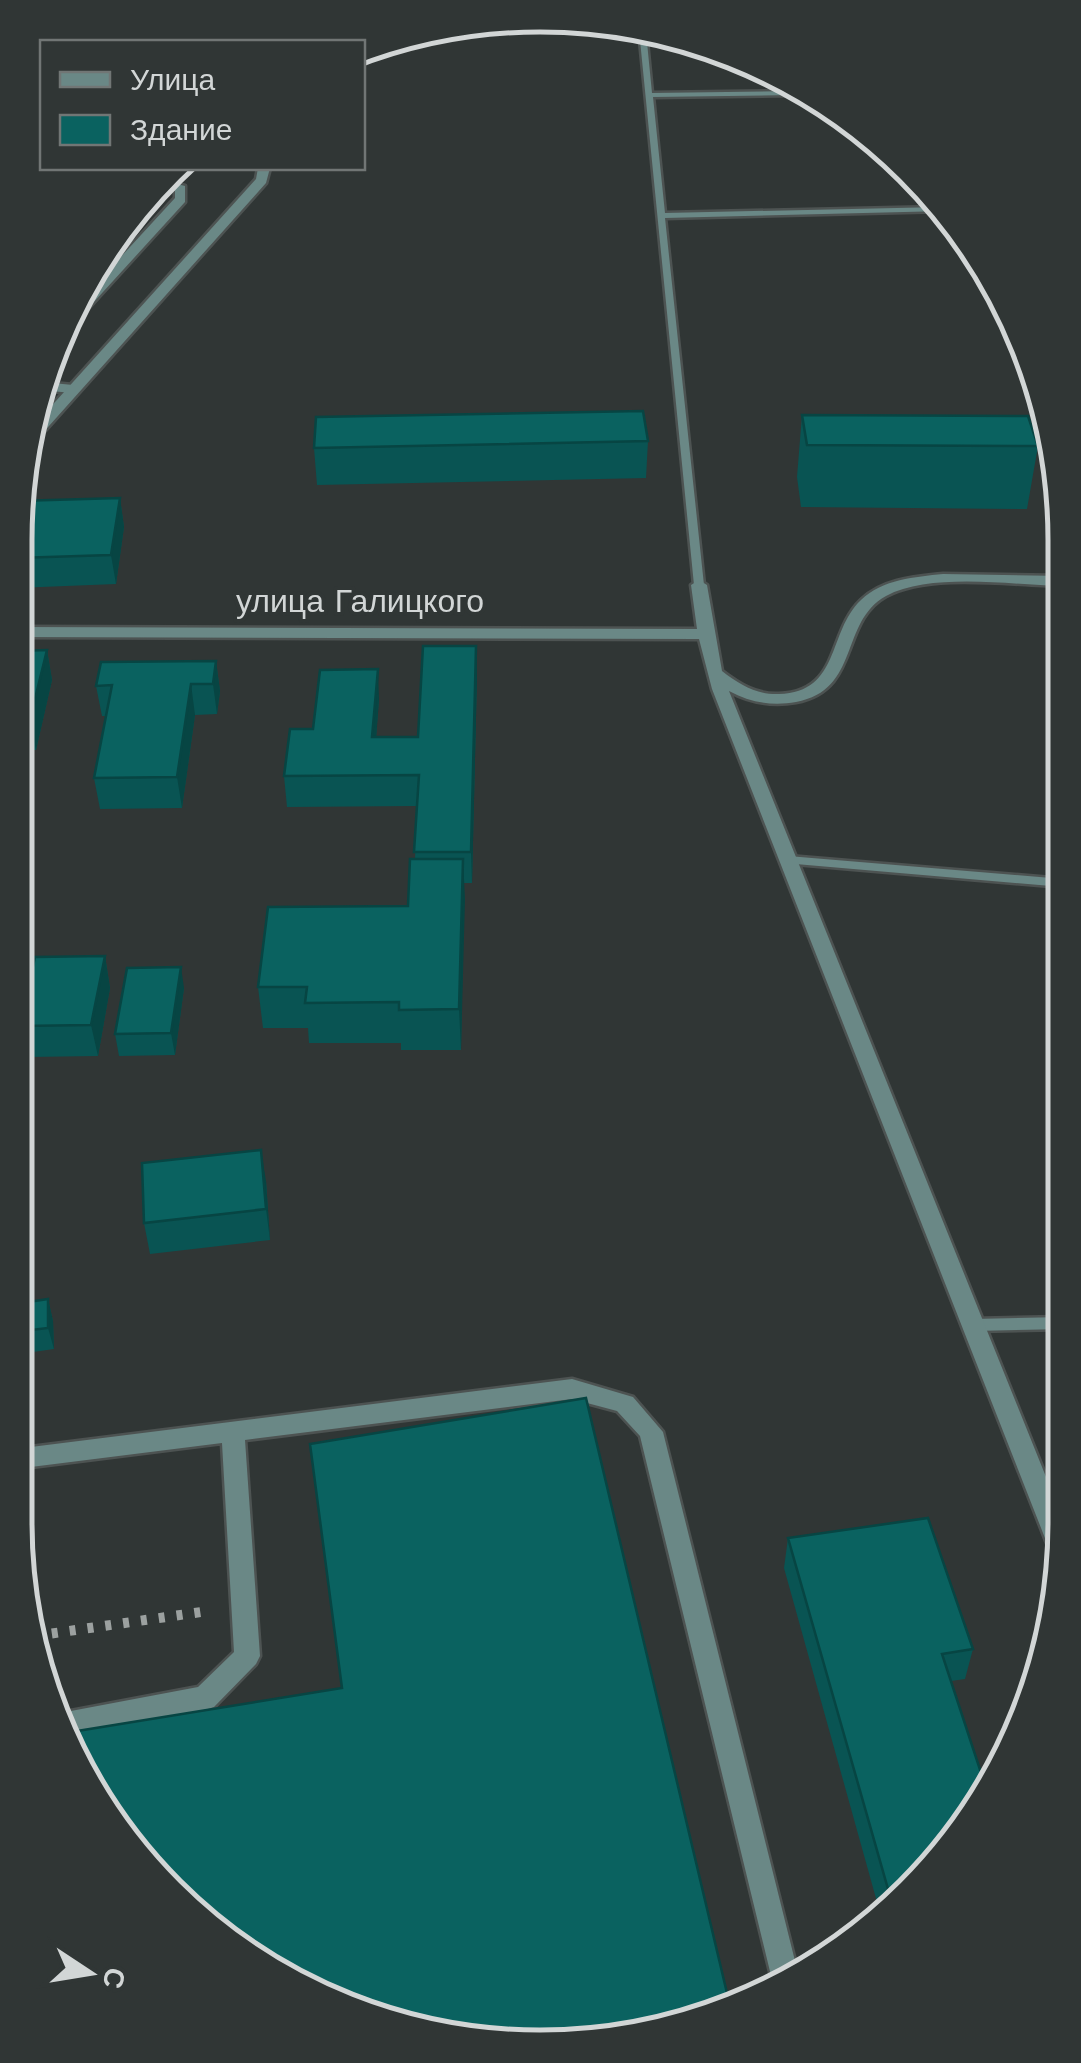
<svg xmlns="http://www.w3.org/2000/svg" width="1081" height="2063" font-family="'Work Sans',sans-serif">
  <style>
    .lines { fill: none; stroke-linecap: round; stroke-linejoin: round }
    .service-casing { stroke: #4d5352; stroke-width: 5 }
    .minor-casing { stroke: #4d5352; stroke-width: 5 }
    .tertiary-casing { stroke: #4d5352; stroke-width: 5 }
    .service { fill: #6a8886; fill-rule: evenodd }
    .minor { fill: #6a8886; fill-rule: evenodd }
    .tertiary { fill: #6a8886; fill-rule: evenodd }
    .rail { stroke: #9ca1a0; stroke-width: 10; stroke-dasharray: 6 12; stroke-linecap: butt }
    .wall { fill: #095453 }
    .shaded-wall { fill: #074543 }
    .building { fill: #0a6260; stroke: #074543; stroke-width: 2.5 }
    .labels { text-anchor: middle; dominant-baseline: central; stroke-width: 8; stroke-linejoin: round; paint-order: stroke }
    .street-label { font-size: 32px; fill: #d2d6d6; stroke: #303635 }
    .rim { fill: none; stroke: #d2d6d6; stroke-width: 5 }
  </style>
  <rect width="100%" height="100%" fill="#303635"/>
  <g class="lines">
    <g class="service-casing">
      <path id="service" d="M639,30L646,32L652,93L792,91L825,101L833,107L791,95L653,97L665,213L941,207L945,211L665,218L704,585L699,588L694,585Z
        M788,856L1063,879V887L784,863L782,860L784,857Z
        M1064,1317V1329L973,1331L967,1329L965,1325L967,1321L973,1319Z"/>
    </g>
    <g class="minor-casing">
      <path id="minor" d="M169,182L185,186V202L72,326H65L72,310L175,198V191L164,188Z
        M42,382L73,385L80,389L73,393L39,390Z
        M943,574L1062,576V586C1013,585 930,572 886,596C839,622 861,690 796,702C773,706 751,703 729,691L1065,1524L1063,1566L1056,1564L1052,1556L712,689L699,639L16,637V627L697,629L691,585L699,580L707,585L722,671C740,685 757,695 779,694C841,692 827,632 861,600C883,579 915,577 943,574Z
        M572,1379L633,1397L663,1432L798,1973L774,1988L640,1436L617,1411L572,1399L245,1440L260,1656L256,1664L214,1707L205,1710L66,1735L55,1714L198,1687L234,1652L222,1443L15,1469V1449Z"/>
    </g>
    <g class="tertiary-casing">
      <path id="tertiary" d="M258,168H270L266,183L32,445L26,446L28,432L256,179Z"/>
    </g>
    <use href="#service" class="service"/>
    <use href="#minor" class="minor"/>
    <use href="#tertiary" class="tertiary"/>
    <path class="rail" d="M34,1636L208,1611"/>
  </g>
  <path class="wall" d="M802,415L1038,446L1027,509L801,507L797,477Z
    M648,441L646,478L317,485L314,448Z
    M120,498L124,527L116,584L16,588V507Z
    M47,650L52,680L36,750H27L31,772L25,797H16V651Z
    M216,661L220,691L217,714L195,715L182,808L100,809L94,778L106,716H102L96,686Z
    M477,676L472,883H464L461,1050H401V1043H309L308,1028H263L258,987L408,906L415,859L417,806L287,807L284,776L313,729L379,699L376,737H418Z
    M105,956L110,988L98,1056L27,1057L20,1026Z
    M184,988L175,1055L119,1056L115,1034Z
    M15,1119L28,1159L26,1274L15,1276Z
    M266,1181L270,1240L150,1254L144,1223Z
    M48,1299L53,1321L54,1349L19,1354V1430H15V1304Z
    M788,1538L973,1649L965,1679L951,1681L988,1794L887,1917L882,1920L784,1568Z"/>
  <path class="shaded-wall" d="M120,498L124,527L116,584L111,555Z
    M476,646L477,676L472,883L471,852Z
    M47,650L52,680L36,750L30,719Z
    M216,661L220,691L217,714L213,684Z
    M378,669L379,699L374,768L372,737Z
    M191,684L195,715L182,808L177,777Z
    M25,742L31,772L25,797L19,766Z
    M463,859L465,899L461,1050L459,1009Z
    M105,956L110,988L98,1056L91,1025Z
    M181,967L184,988L175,1055L171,1033Z
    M18,1119L28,1159L26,1274L15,1234Z
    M261,1150L266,1181L270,1240L266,1209Z
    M48,1299L53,1321L54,1349L48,1328Z
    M15,1340L19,1354V1430L15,1418Z"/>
  <path class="building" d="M643,411L648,441L314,448L316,417Z
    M802,415L1028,416L1038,446L807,445Z
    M120,498L111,555L16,558L17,501Z
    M423,646H476L471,852H414L419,775L284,776L290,729H313L320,670L378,669L372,737H418Z
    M47,650L30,719L16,720V651Z
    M216,661L213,684H191L177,777L94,778L112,685L96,686L101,662Z
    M16,742H25L19,766H16Z
    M410,859H463L459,1009L399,1010V1002L305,1003L307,987H258L268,907L408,906Z
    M105,956L91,1025L20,1026L35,957Z
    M181,967L171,1033L115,1034L127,968Z
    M15,1119H18L15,1234Z
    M261,1150L266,1209L144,1223L142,1163Z
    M48,1299V1328L15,1332V1304Z
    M586,1398L731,2010L575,2047L405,2030L249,1960L124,1843L65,1733L342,1688L310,1444Z
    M928,1518L973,1649L942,1654L988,1794L894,1910L788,1538Z"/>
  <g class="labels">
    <g class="street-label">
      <text x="360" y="601">улица Галицкого</text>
    </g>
  </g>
  <path d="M0 0H1081V2063H0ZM540 32H540A508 508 0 0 1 1048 540V1522A508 508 0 0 1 540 2030H540A508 508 0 0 1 32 1522V540A508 508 0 0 1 540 32Z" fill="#303635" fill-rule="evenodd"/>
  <path class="rim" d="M540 32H540A508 508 0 0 1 1048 540V1522A508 508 0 0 1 540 2030H540A508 508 0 0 1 32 1522V540A508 508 0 0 1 540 32Z"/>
  <rect x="40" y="40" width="325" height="130" fill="#303635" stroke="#717675" stroke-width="2.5"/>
  <rect x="60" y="72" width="50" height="15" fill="#6a8886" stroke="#717675" stroke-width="2.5"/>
  <text x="130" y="90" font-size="30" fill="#d2d6d6">Улица</text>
  <rect x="60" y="115" width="50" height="30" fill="#0a6260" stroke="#717675" stroke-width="2.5"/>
  <text x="130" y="140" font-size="30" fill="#d2d6d6">Здание</text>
  <g transform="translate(90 1973) rotate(102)" stroke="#303635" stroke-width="8" paint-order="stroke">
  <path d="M0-8L18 38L0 25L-18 38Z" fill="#d2d6d6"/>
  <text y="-15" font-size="28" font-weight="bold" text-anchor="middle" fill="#d2d6d6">С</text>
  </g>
</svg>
